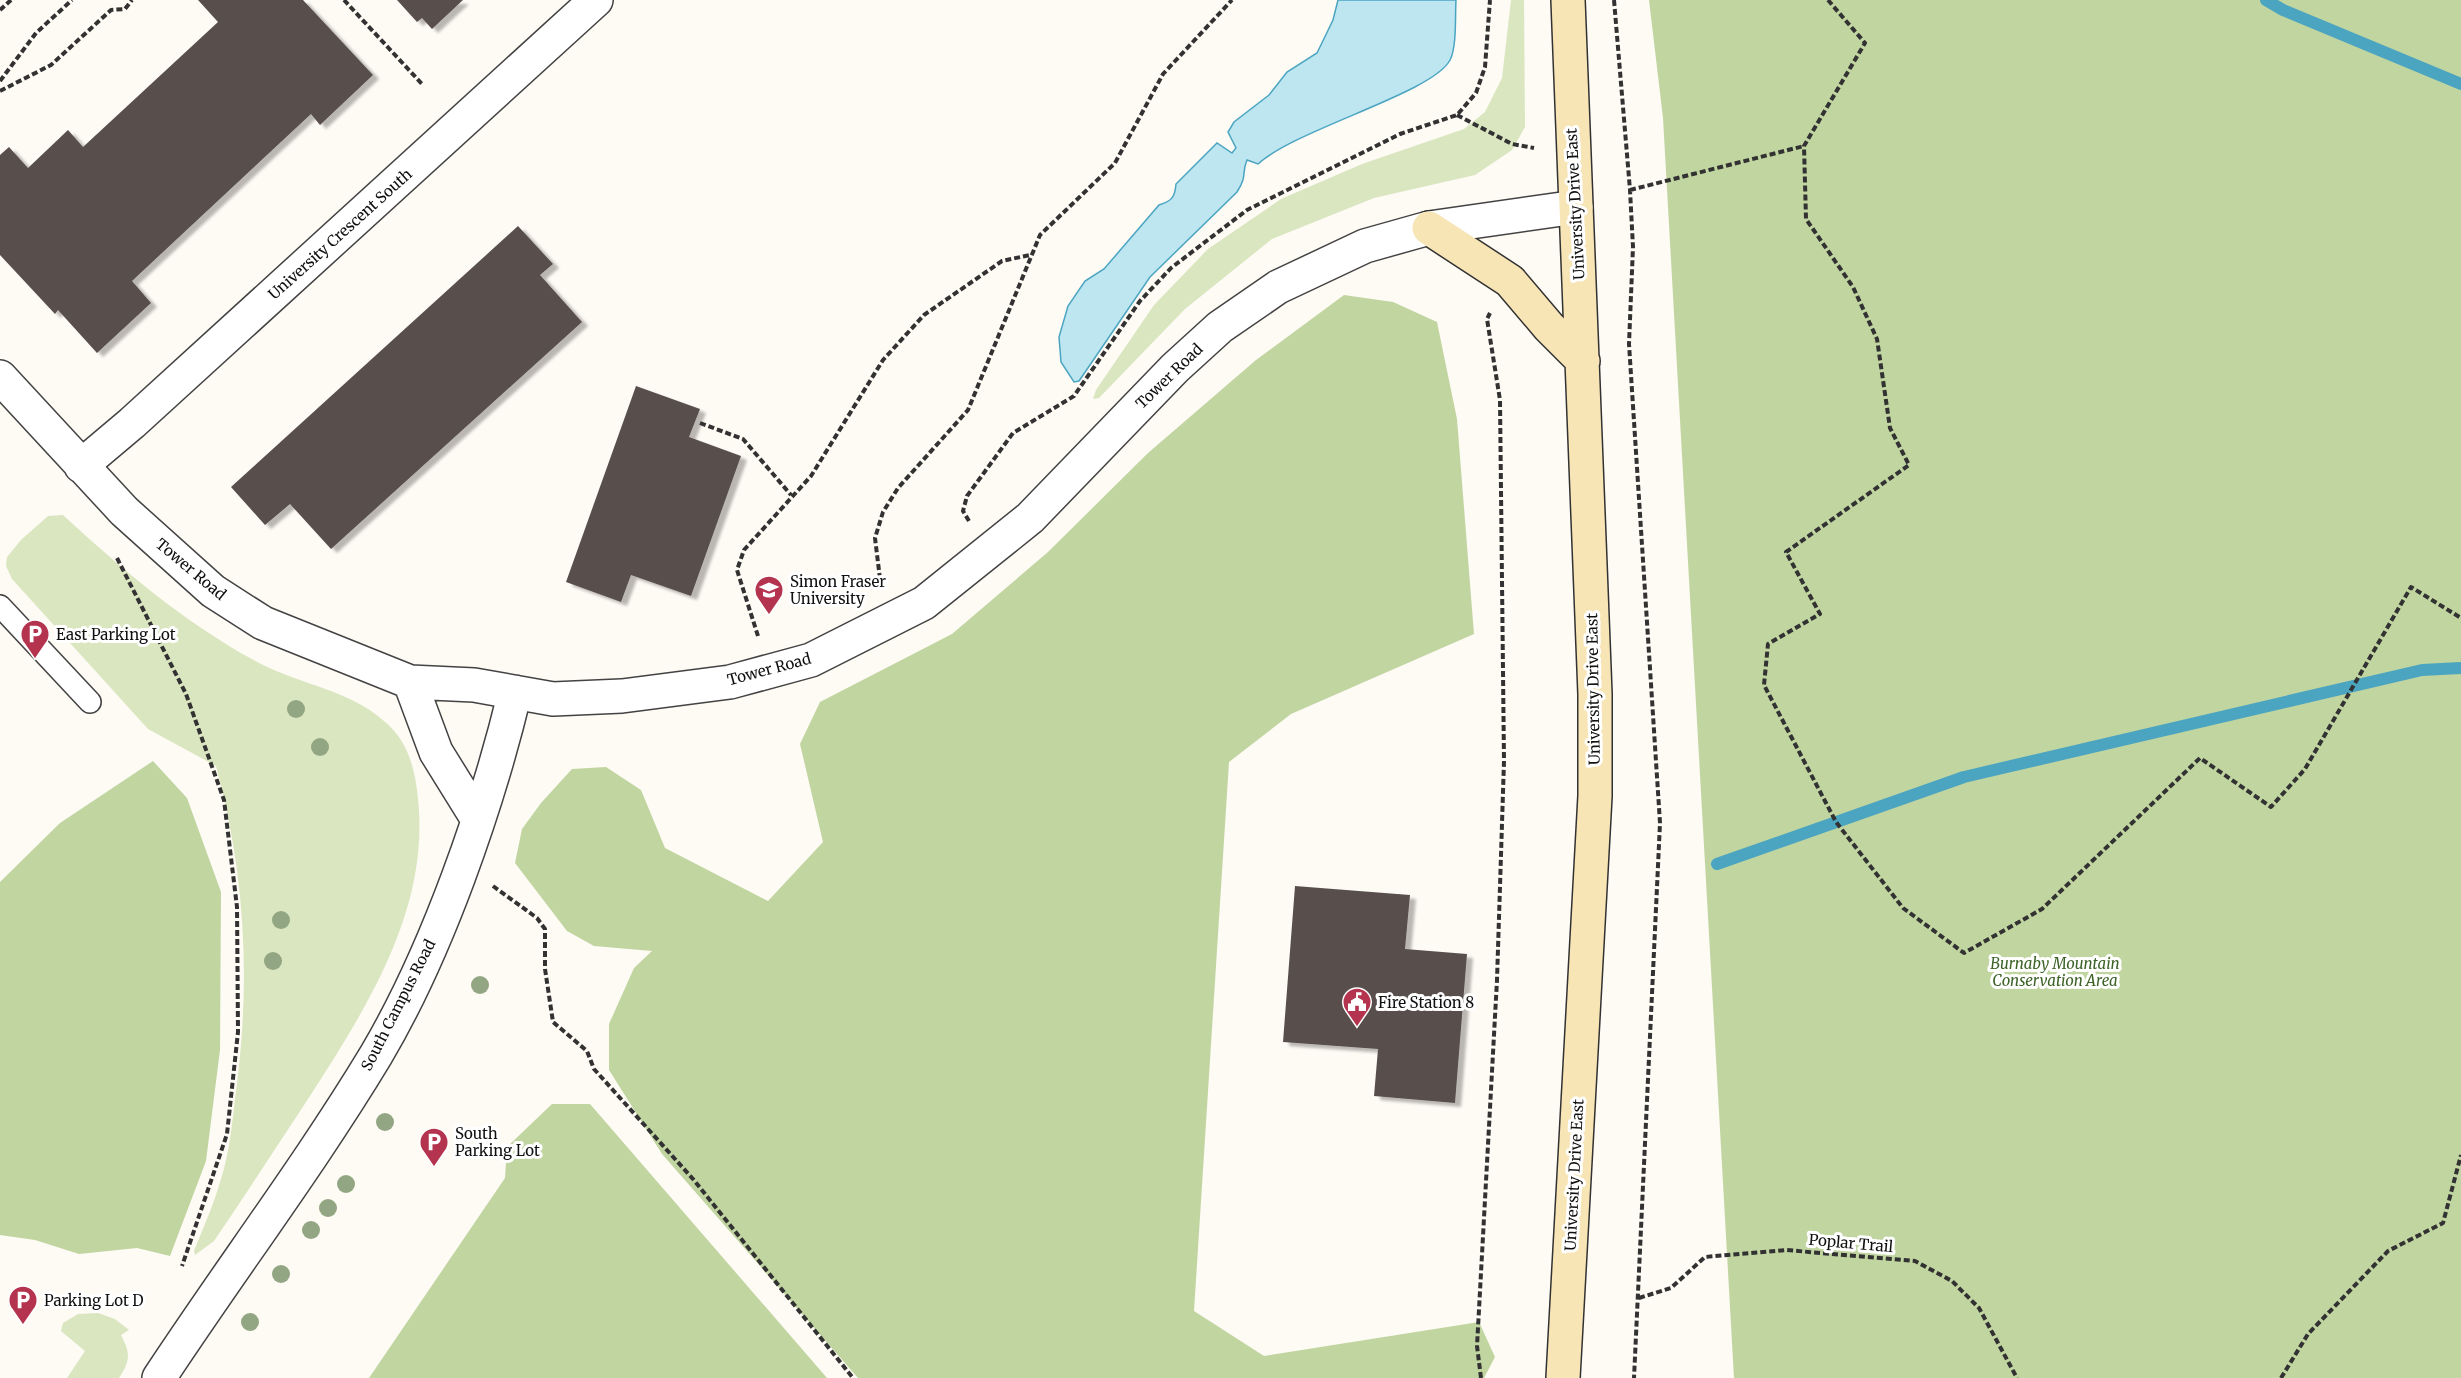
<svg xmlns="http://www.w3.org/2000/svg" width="2461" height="1378" font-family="Merriweather,serif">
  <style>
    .green { fill: #dae6c0 }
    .forest { fill: #c1d5a1 }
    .water { fill: #bde6f1; stroke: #4ba5c1; stroke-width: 1.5 }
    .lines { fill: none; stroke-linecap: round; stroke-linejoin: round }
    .stream { stroke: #4ba5c1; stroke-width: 12 }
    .building { fill: #58504d; filter: url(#shadow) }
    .lane-casing { stroke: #434343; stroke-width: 24 }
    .street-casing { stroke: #434343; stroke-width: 36 }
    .secondary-casing { stroke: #323232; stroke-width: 36 }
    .path { stroke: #323232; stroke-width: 4; stroke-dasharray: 6 3; stroke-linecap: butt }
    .lane { stroke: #fff; stroke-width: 21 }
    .street { stroke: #fff; stroke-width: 33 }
    .secondary { stroke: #f7e5b6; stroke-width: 33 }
    .tree { fill: #93a683 }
    .labels { text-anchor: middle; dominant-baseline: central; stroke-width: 6; stroke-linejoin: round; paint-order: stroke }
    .street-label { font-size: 15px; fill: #101010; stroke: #fff }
    .poi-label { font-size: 15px; fill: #101010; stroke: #fff; text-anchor: start }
    .park-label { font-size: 15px; font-style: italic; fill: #3c6226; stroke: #fff }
  </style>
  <defs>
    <filter id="shadow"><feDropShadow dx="6" dy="4" stdDeviation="1.5" flood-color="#0004"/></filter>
  </defs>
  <rect width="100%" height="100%" fill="#fefaf4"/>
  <path class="green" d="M1511,0H1524L1525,127L1512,150L1475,175L1374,198L1272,239L1185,309L1099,398L1093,399L1096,390L1154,305L1208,249L1281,199L1362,164L1464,129L1485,112L1502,78Z
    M63,515C124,571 187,625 261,664C300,684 351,691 384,721C408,741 415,768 418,799C430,910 366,1009 308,1099C277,1146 246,1194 214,1241L195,1255L194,1251C203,1228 214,1204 221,1179C229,1154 232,1125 235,1099C251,985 246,877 216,766L148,729L12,579L6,566L7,557L21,540L48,516Z
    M98,1313L115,1319L129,1330L121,1335C131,1354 130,1361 119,1378H67L85,1351L61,1331L63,1323L78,1314Z"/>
  <path class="forest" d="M1649,0H2461V1378H1734L1663,118Z
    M1344,295L1393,302L1437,322L1457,419L1474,634L1291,714L1229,762L1194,1311L1264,1356L1479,1322L1495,1357L1484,1378H858L662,1154L609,1070V1024L634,968L652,951L594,946L567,931L515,863L522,829L541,803L572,769L606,767L641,790L665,848L768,901L823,842L800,744L820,702L952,634L1048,552L1148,453L1256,360Z
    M153,761L187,798L221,892L220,1050L206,1161L170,1256L137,1248L79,1254L35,1240L0,1235V882L60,823Z
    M552,1104H590L827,1378H369L505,1178L507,1147Z"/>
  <path class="water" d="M1338,0H1456C1455,15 1457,47 1450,60C1433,93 1296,129 1258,164L1247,160C1241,174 1248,175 1237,192L1150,277L1079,381L1074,382L1061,362L1059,337L1068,306L1085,281L1104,269L1159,205C1172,201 1175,197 1176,184L1217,143L1232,153L1236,148L1228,132L1234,122L1269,95L1287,72L1317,53L1333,20Z"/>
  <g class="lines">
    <path class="stream" d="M2266,0L2283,10L2461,84
      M1717,864L1964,777L2422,670L2461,668"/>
  </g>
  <path class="building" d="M198,0H303L373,75L320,125L311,114L132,281L151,303L97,353L58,310L55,314L0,255V155L9,147L28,168L68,130L83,147L218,22Z
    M397,0H463L432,29L422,18L417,22Z
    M518,226L553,264L540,275L582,322L331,549L290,504L265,525L231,487Z
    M636,386L700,409L689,437L741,456L691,596L631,575L621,602L566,582Z
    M1295,886L1410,895L1405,949L1467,954L1455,1103L1374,1096L1378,1049L1283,1042Z"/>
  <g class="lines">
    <g class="lane-casing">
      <path id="lane" d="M0,606L90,702"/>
    </g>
    <g class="street-casing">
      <path id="street" d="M0,377L124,511L213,591L263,623L410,682L474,685L553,699L622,696L730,682L811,660L924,603L1030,518L1175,368L1220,327L1278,287L1365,246L1429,228L1576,207
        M81,466L132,423L596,0
        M410,682L436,752L477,818
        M159,1378C230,1270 309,1166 376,1055C437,952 487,808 515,692"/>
    </g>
    <g class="secondary-casing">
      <path id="secondary" d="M1429,228L1510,281L1549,327L1583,361
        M1563,1378L1595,796V694L1568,0"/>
    </g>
    <path class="path" d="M344,0L422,84
      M1614,0L1630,190L1633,247L1629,344L1660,823L1634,1378
      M1828,0L1865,43L1804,146L1806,219L1853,287L1877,339L1890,428L1909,465L1786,552L1820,614L1768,644L1764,685L1836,822L1903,908L1964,953L2042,909L2200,758L2271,807L2305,769L2411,587L2461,618
      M0,10L11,0
      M0,81L36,33L72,0
      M0,91L51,65L111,10L125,9L132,0
      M1457,115L1512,144L1534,148
      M1630,190L1804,146
      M700,423L743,439L791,495
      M969,521L963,511L967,496L1013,433L1074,396L1140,301L1171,268L1247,210L1400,134L1457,115L1476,93L1485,67L1490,0
      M117,558L186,694L224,800L237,907L238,1032L227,1134L182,1266
      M880,579L875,538L883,512L898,488L968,410L1040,235L1115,163L1163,74L1232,0
      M758,636L737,570L744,550L811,476L883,360L924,315L1002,261L1030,255
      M493,886L537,918L545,929V969L553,1022L587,1051L594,1069L693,1179L853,1378
      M1639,1298L1671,1288L1705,1257L1786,1250L1915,1261L1952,1281L1979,1308L2017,1378
      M1481,1378L1477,1346L1497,980L1504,761L1500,400L1487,319L1490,313
      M2281,1378L2308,1334L2388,1251L2443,1223L2461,1155"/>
    <use href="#lane" class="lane"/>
    <use href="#street" class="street"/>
    <use href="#secondary" class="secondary"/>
  </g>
  <g class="tree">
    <circle cx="296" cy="709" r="9"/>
    <circle cx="320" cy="747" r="9"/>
    <circle cx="281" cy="920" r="9"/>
    <circle cx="273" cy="961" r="9"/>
    <circle cx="480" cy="985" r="9"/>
    <circle cx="385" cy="1122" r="9"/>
    <circle cx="346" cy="1184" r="9"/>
    <circle cx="328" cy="1208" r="9"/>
    <circle cx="311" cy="1230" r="9"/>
    <circle cx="281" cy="1274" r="9"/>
    <circle cx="250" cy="1322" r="9"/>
  </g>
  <defs>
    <g id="university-pin" transform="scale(1.5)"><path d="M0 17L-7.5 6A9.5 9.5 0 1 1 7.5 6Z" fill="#b4344f" stroke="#fff"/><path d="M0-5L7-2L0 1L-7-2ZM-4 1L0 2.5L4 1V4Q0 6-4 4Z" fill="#fff"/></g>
    <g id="parking-pin" transform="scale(1.5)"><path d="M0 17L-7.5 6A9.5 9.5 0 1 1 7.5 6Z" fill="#b4344f" stroke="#fff"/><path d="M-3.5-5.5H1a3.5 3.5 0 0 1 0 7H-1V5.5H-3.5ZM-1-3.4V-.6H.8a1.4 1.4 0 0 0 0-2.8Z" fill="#fff"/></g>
    <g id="civic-pin" transform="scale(1.5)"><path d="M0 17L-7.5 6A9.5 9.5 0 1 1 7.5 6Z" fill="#b4344f" stroke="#fff"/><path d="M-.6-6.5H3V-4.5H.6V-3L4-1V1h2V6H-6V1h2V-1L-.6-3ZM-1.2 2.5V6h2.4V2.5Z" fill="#fff"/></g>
  </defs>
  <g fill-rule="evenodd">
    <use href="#university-pin" x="769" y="590"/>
    <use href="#parking-pin" x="35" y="634"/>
    <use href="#civic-pin" x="1357" y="1002"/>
    <use href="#parking-pin" x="434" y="1142"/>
    <use href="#parking-pin" x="23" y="1300"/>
  </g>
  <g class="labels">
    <g class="street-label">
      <text transform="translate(1575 204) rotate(-93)">University Drive East</text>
      <text transform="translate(340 234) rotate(-42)">University Crescent South</text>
      <text transform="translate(1169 376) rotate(-44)">Tower Road</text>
      <text transform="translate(191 569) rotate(40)">Tower Road</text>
      <text transform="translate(769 669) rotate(-15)">Tower Road</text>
      <text transform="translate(1593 689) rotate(-91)">University Drive East</text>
      <text transform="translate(398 1005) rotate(-63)">South Campus Road</text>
      <text transform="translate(1574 1175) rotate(-87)">University Drive East</text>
      <text transform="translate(1851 1243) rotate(5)">Poplar Trail</text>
    </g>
    <g class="poi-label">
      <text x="790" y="581">Simon Fraser<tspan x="790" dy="17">University</tspan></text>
      <text x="56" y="634">East Parking Lot</text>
      <text x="1378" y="1002">Fire Station 8</text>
      <text x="455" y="1133">South<tspan x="455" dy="17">Parking Lot</tspan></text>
      <text x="44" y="1300">Parking Lot D</text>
    </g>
    <g class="park-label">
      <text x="2055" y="963">Burnaby Mountain<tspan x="2055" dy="17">Conservation Area</tspan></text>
    </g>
  </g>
</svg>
